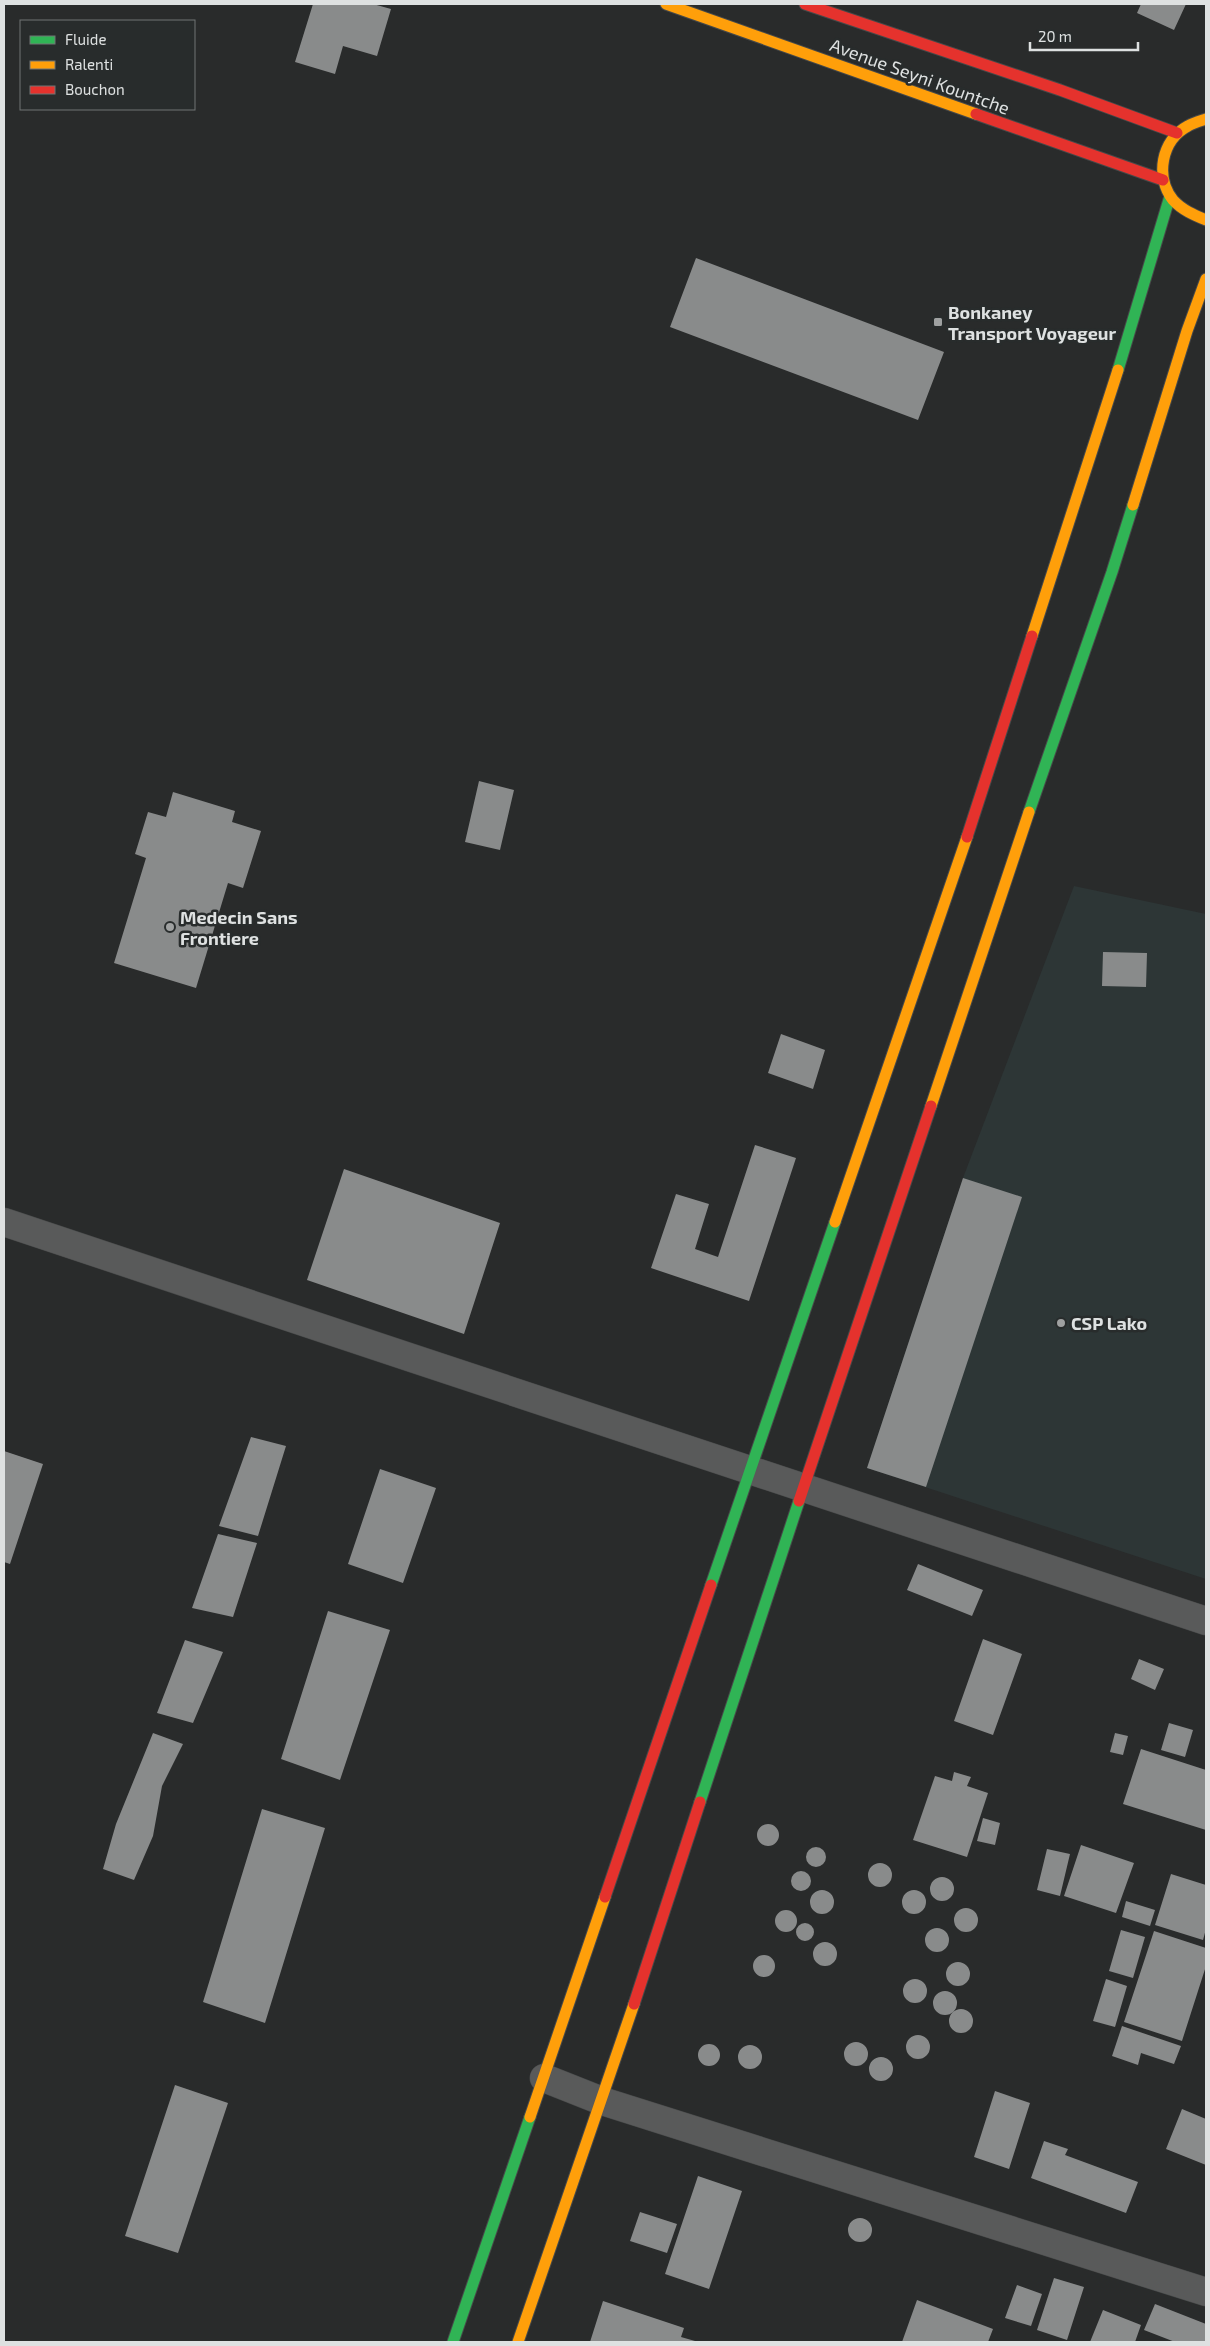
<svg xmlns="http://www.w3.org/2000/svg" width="1210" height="2346" font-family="'Exo 2',sans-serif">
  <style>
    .built { fill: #2d3636 }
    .building { fill: #898b8b }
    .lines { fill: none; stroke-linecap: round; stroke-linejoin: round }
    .street-casing { stroke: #474949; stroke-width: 29 }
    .fast-casing { stroke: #474949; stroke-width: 13 }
    .slow-casing { stroke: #474949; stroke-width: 13 }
    .jam-casing { stroke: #474949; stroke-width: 13 }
    .street { stroke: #595a5a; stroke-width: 28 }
    .fast { stroke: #30b455; stroke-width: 11 }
    .slow { stroke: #ff9f0a; stroke-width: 11 }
    .jam { stroke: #e5322d; stroke-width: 11 }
    .poi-dot { fill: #9fa1a1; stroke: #282c2c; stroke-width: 2 }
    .labels { text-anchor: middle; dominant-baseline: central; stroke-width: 5; stroke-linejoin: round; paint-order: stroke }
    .street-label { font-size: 18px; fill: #dee1e1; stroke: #282c2c }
    .poi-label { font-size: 18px; font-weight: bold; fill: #dee1e1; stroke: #282c2c; text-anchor: start }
  </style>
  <rect width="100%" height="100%" fill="#292b2b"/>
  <path class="built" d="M1074,886L1206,914V1579L867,1468L963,1178Z"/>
  <path class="building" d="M313,4H373L391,9L377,56L343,46L335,74L295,62Z
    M1141,4H1186L1174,30L1137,13Z
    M696,258L944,352L918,420L670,327Z
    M479,781L514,790L500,850L465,842Z
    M173,792L235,811L232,822L261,831L243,888L228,883L196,988L114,963L146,858L135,854L148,812L166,817Z
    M1103,952L1147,953L1146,987L1102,986Z
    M781,1034L825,1050L813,1089L768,1073Z
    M755,1145L796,1158L749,1301L651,1268L676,1194L709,1204L695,1249L718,1257Z
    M344,1169L500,1223L464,1334L307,1280Z
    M963,1178L1022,1197L926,1487L867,1468Z
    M251,1437L286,1446L258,1536L219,1526Z
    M4,1451L43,1464L10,1564L4,1562Z
    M380,1469L436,1488L403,1583L348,1564Z
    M218,1534L257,1543L233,1617L192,1608Z
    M918,1564L983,1590L972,1616L907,1590Z
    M328,1611L390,1630L340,1780L281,1759Z
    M983,1639L1022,1654L993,1735L954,1721Z
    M185,1640L223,1652L193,1723L157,1713Z
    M1139,1659L1164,1669L1155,1690L1131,1679Z
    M1169,1723L1193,1730L1185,1757L1161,1750Z
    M153,1733L183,1744L162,1786L153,1836L134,1880L103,1869L116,1824Z
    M1115,1733L1128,1736L1123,1755L1110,1752Z
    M1141,1749L1206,1770V1830L1123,1804Z
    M954,1772L971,1777L967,1786L988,1793L967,1857L913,1840L935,1776L952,1781Z
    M262,1809L325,1828L265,2023L203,2002Z
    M983,1818L1000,1823L995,1845L977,1841Z
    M757 1835a11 11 0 1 1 22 0a11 11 0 1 1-22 0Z
    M1081,1845L1134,1863L1116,1913L1064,1896Z
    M806 1857a10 10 0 1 1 20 0a10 10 0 1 1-20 0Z
    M1047,1849L1070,1854L1060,1896L1037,1890Z
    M868 1875a12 12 0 1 1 24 0a12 12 0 1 1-24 0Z
    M791 1881a10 10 0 1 1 20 0a10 10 0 1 1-20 0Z
    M1171,1874L1206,1885V1929L1203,1940L1155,1925Z
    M930 1889a12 12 0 1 1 24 0a12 12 0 1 1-24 0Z
    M902 1902a12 12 0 1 1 24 0a12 12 0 1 1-24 0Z
    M810 1902a12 12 0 1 1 24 0a12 12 0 1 1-24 0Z
    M1126,1901L1155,1910L1150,1926L1122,1917Z
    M954 1920a12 12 0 1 1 24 0a12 12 0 1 1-24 0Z
    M775 1921a11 11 0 1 1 22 0a11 11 0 1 1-22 0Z
    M796 1932a9 9 0 1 1 18 0a9 9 0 1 1-18 0Z
    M925 1940a12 12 0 1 1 24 0a12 12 0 1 1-24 0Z
    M1121,1930L1145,1937L1133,1978L1109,1971Z
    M1154,1931L1206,1948V1966L1182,2041L1124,2022Z
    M813 1954a12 12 0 1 1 24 0a12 12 0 1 1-24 0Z
    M753 1966a11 11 0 1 1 22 0a11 11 0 1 1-22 0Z
    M946 1974a12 12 0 1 1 24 0a12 12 0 1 1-24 0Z
    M1106,1979L1127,1986L1115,2027L1093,2021Z
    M903 1991a12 12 0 1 1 24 0a12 12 0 1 1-24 0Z
    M933 2003a12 12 0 1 1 24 0a12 12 0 1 1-24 0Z
    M949 2021a12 12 0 1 1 24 0a12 12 0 1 1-24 0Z
    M1122,2026L1181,2046L1174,2064L1141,2053L1138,2065L1112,2056Z
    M906 2047a12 12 0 1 1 24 0a12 12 0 1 1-24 0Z
    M844 2054a12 12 0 1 1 24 0a12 12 0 1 1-24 0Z
    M698 2055a11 11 0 1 1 22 0a11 11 0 1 1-22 0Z
    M738 2057a12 12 0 1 1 24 0a12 12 0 1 1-24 0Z
    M869 2069a12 12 0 1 1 24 0a12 12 0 1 1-24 0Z
    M175,2085L228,2103L178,2253L125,2236Z
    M995,2091L1030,2103L1009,2169L974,2157Z
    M1182,2109L1206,2119V2165L1166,2149Z
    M1044,2141L1068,2149L1065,2155L1138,2182L1126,2213L1031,2178Z
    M698,2176L742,2191L709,2289L665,2274Z
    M640,2212L677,2224L667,2253L630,2241Z
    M848 2230a12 12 0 1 1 24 0a12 12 0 1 1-24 0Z
    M1054,2278L1084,2287L1067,2340L1037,2330Z
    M1017,2285L1042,2294L1031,2326L1005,2318Z
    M917,2300L993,2329L988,2342H902Z
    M603,2301L684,2328L681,2337L695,2341V2342H590Z
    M1155,2304L1206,2324V2342H1175L1144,2330Z
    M1103,2310L1141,2325L1135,2342H1090Z"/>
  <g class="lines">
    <g class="street-casing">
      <path id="street" d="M4,1222C404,1357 806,1487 1206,1621
        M544,2078L602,2101L1206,2292"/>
    </g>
    <g class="fast-casing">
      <path id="fast" d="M1118,370L1170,196
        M1029,812L1112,572L1133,505
        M711,1585L835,1222
        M700,1802L799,1501
        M453,2342L530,2117"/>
    </g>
    <g class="slow-casing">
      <path id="slow" d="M666,4L976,114
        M1206,119C1200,121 1193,123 1188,126C1161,140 1155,177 1173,200C1182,210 1194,215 1206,220
        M1133,505L1187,331L1206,279
        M1032,636L1118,370
        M931,1106L1029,812
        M835,1222L967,837
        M530,2117L605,1897
        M518,2342L634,2004"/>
    </g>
    <g class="jam-casing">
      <path id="jam" d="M805,4L1060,90L1177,133
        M976,114L1163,180
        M967,837L1032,636
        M799,1501L931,1106
        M605,1897L711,1585
        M634,2004L700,1802"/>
    </g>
    <use href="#street" class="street"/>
    <use href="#fast" class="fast"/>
    <use href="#slow" class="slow"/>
    <use href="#jam" class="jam"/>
  </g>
  <g class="poi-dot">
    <rect x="933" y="317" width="10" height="10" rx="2.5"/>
    <circle cx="170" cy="927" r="5"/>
    <circle cx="1061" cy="1323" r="5"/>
  </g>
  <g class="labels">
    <g class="street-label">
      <text transform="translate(920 76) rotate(20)">Avenue Seyni Kountche</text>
    </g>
    <g class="poi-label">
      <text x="948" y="312">Bonkaney<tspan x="948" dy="21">Transport Voyageur</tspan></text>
      <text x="180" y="917">Medecin Sans<tspan x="180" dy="21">Frontiere</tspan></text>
      <text x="1071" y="1323">CSP Lako</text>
    </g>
  </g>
  <rect width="1210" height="2346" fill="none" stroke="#dee1e1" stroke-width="10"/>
  <rect x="20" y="20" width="175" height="90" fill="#282c2c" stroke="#717474"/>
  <rect x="30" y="36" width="25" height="8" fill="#30b455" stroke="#717474"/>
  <text x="65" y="45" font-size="15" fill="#dee1e1">Fluide</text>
  <rect x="30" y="61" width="25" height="8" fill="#ff9f0a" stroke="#717474"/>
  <text x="65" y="70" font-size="15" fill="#dee1e1">Ralenti</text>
  <rect x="30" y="86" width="25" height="8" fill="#e5322d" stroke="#717474"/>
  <text x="65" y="95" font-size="15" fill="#dee1e1">Bouchon</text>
  <path d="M1030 42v8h108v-8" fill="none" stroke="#dee1e1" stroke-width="2.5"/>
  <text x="1038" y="42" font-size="15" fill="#dee1e1" stroke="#282c2c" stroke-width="4" paint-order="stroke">20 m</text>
</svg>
